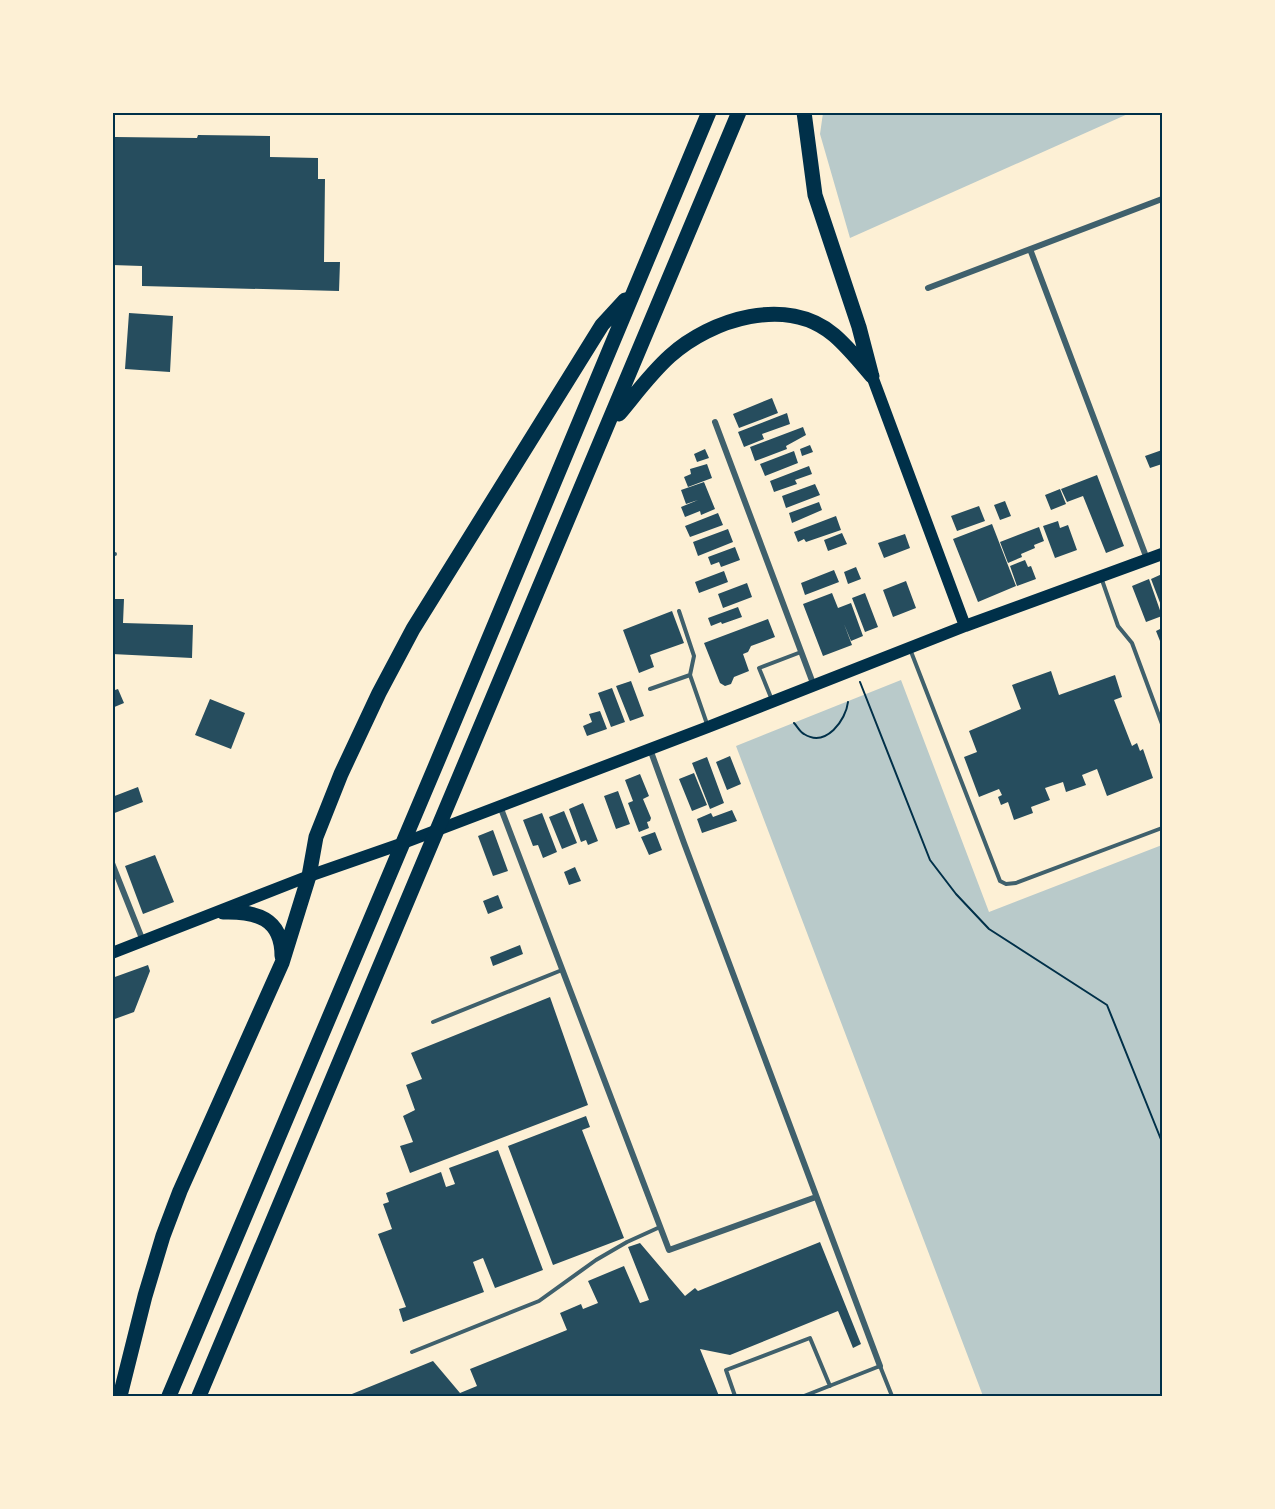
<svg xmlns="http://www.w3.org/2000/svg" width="1275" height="1509" font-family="'Archivo Narrow',sans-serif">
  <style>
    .green { fill: #b9caca }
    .building { fill: #264d5e }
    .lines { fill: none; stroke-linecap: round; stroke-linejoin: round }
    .path { stroke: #003049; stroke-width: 2 }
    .service { stroke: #3f606c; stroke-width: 4 }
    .minor { stroke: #3f606c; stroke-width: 6 }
    .primary { stroke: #003049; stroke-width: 12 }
    .motorway { stroke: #003049; stroke-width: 15 }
    .neatline { fill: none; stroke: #003049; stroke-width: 2 }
  </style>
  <rect width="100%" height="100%" fill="#fdf0d5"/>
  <path class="green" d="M823,113V112L1130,113L850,238L820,134Z
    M901,680L989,912L1162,845V1396H983L736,746Z"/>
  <path class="building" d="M198,135L270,136V157L318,158V179H325L324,262H340L339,291L142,286V266L112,265L115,137L197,138Z
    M129,313L173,316L170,372L125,369Z
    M772,398L778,413L739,428L733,414Z
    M787,413L790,424L762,434L764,439L744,447L738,432Z
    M803,427L806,435L786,446L787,449L755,461L750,447Z
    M810,445L813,452L802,456L800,449Z
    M705,449L709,458L697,462L694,454Z
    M1162,450V464L1150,468L1145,456Z
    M794,451L798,463L765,476L760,464Z
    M707,464L712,478L688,487L684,477L691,474L690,469Z
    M809,466L812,474L795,480L797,484L774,492L770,481Z
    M1097,475L1124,546L1106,553L1083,496L1067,502L1061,489Z
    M704,482L715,509L701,515L700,511L685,517L681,507L698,500L686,504L681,490Z
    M815,484L820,495L786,508L782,496Z
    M1060,489L1066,504L1051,510L1045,495Z
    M1005,501L1011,516L1000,520L994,505Z
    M819,502L822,510L792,523L789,513Z
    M979,506L985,521L957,531L951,516Z
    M718,513L723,525L690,537L685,526Z
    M836,516L841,530L806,542L804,539L798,542L794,532Z
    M1058,521L1060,528L1068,525L1077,550L1055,558L1043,526Z
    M992,524L1016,586L978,602L953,539Z
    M1039,527L1044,541L1034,545L1035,548L1021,554L1022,557L1008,563L1000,542Z
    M728,529L733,542L698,556L693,542Z
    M842,533L847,544L828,551L824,540Z
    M905,534L910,548L884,558L878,543Z
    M735,547L740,560L721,567L719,562L711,565L708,557Z
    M1025,560L1028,567L1031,566L1036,579L1017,586L1010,566Z
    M856,567L861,579L848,584L844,572Z
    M834,570L839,582L805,595L801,583Z
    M724,571L728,582L699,593L695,582Z
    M1162,574V608L1151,579Z
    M1149,579L1162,616L1146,622L1132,586Z
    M906,581L916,608L893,617L883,590Z
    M747,583L752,597L723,608L718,594Z
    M832,593L838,608L851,603L863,636L851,641L844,624L852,645L823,656L803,604Z
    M865,593L878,627L865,632L852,598Z
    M112,599H124L123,623L193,625L192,658L112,654Z
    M738,607L742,617L722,624L721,622L711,626L708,618Z
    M672,611L684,643L650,655L654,667L639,673L623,630Z
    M768,619L775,637L751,646L748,652L743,654L749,671L734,677L731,684L725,686L720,683L704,643Z
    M1162,628V646L1156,631Z
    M1051,671L1059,695L1115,675L1122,697L1114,700L1132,746L1137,743L1140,751L1143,749L1153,778L1107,796L1097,769L1082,775L1086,785L1066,792L1063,782L1045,788L1050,800L1031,807L1033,813L1014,820L1008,802L1001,805L998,797L1002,795L999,789L979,797L964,757L977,752L969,731L1021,709L1012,685Z
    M631,681L644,716L630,721L616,686Z
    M612,688L625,722L611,727L598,693Z
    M118,689L124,703L112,708V691Z
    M210,699L245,713L231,749L195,735Z
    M600,711L607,729L587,736L583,726L592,722L589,714Z
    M730,756L741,784L727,790L716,762Z
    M707,757L724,803L710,809L692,763Z
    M694,773L707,805L692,811L679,779Z
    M640,774L649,796L643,799L651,818L650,821L647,822L649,828L639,832L628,803L633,801L625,780Z
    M138,787L143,802L112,814V797Z
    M618,791L630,824L616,829L604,796Z
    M583,803L598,841L588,845L586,840L581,842L569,809Z
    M732,810L737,821L702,833L697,819L711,813L713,817Z
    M564,811L577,843L562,849L549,817Z
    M542,813L557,852L543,858L538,845L533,846L523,820Z
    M493,830L508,871L493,876L478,836Z
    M655,832L662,850L649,855L641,837Z
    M155,855L174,902L143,914L125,866Z
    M575,867L581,881L569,885L564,872Z
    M498,895L503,908L488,914L483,901Z
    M520,945L523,954L493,966L490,957Z
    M148,965L150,971L134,1012L112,1020V978Z
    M550,997L588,1105L410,1173L400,1146L413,1142L403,1116L415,1110L406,1085L422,1079L411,1053Z
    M586,1116L590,1127L582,1130L624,1238L553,1265L508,1146Z
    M498,1150L543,1270L495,1288L483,1258L473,1262L484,1292L403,1322L399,1309L406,1307L378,1234L392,1229L383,1204L389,1202L386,1193L441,1172L446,1187L455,1184L449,1168Z
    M820,1242L861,1344L853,1348L838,1311L730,1355L700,1349L719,1396H347L433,1361L460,1393L477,1386L470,1369L567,1330L560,1313L581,1304L583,1309L598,1303L588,1281L624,1266L640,1303L649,1300L628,1247L640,1243L685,1296L695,1288L698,1291Z"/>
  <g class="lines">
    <path class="path" d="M860,682L930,860L956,894L989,929L1107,1005L1162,1142
      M794,723C797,726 800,732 804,734C826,748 846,720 848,702"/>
    <path class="service" d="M112,554H115
      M1102,580L1118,626L1132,643L1162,724
      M679,611L694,656L690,675
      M910,649L1000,881L1006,884L1016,883L1162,828
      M650,689L690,675L707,724
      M772,700L759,668L801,652
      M433,1022L562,970
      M412,1352L539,1301L596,1260L627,1242L660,1227
      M735,1396L726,1370L810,1338L830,1386
      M804,1396L880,1366L892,1396"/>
    <path class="minor" d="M1030,249L1147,559
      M928,288L1162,199
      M715,422L814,686
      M650,749L684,843L880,1366
      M500,806L669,1250L816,1197
      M112,863L143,941"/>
    <path class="primary" d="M872,376L965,626
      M112,953L309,876L398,845L708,727L965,626L1162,554"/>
    <path class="motorway" d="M804,112L815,195L859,327L871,373
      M619,414C635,395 651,373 670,356C711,319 787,295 834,335C848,347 860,362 872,376
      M223,912C256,911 282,918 282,956
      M120,1396L145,1296L163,1236L180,1191L282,963L309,876L316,837L341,774L379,693L413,629L602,325L625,300
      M169,1396L438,760L709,112
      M199,1396L739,112"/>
  </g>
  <rect width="1275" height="1509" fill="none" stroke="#fdf0d5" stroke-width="228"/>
  <rect x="114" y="114" width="1047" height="1281" class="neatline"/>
</svg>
